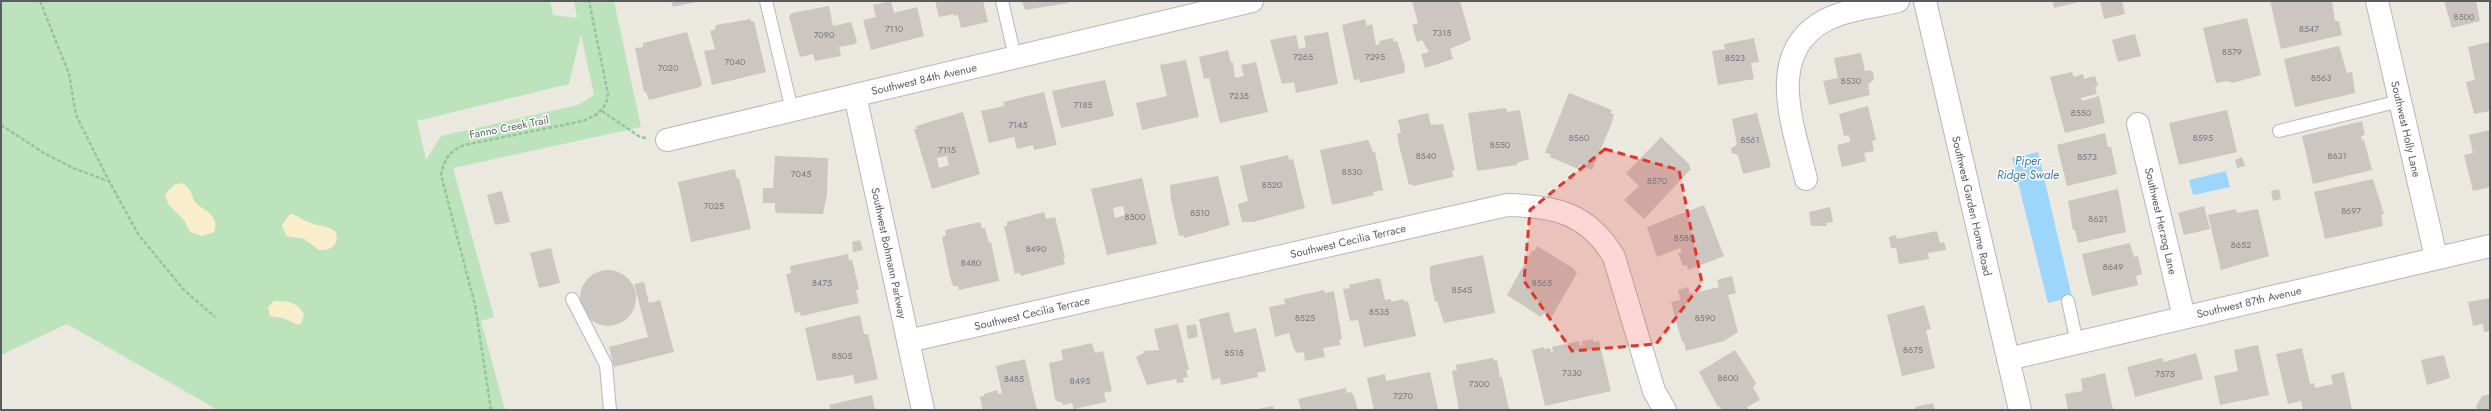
<svg xmlns="http://www.w3.org/2000/svg" width="2491" height="411" font-family="Jost,sans-serif">
  <style>
    .green { fill: #bce3bb; fill-rule: evenodd }
    .sand { fill: #f9edcc }
    .water { fill: #9cd6fd }
    .building { fill: #cbc6c0; fill-rule: evenodd }
    .lines { fill: none; stroke-linecap: round; stroke-linejoin: round }
    .lane-casing { stroke: #b5b7bc; stroke-width: 14 }
    .street-casing { stroke: #b5b7bc; stroke-width: 24 }
    .secondary-casing { stroke: #b3b6bc; stroke-width: 24 }
    .path { stroke: #94c4a0; stroke-width: 2.5; stroke-dasharray: 4 2; stroke-linecap: butt }
    .lane { stroke: #fff; stroke-width: 12 }
    .street { stroke: #fff; stroke-width: 22 }
    .secondary { stroke: #fff; stroke-width: 22 }
    .marked { fill: #e6342a; fill-opacity: 0.2; stroke: #e6342a; stroke-width: 3; stroke-dasharray: 8 5; stroke-linejoin: round }
    .labels { text-anchor: middle; dominant-baseline: central; stroke-width: 3; stroke-linejoin: round; paint-order: stroke }
    .number-label { font-size: 9px; fill: #757678 }
    .street-label { font-size: 11px; fill: #585c60; stroke: #fff }
    .water-label { font-size: 12px; font-style: italic; fill: #3c77ae; stroke: #fff }
  </style>
  <rect width="100%" height="100%" fill="#ebe8df"/>
  <path class="green" d="M1,1H550L553,15L577,18L574,1H614L641,127L453,168L494,317L481,321L505,410H218L67,324L1,355ZM581,34L594,95L578,105L441,136L426,160L417,121L569,84Z"/>
  <path class="sand" d="M181,183C194,188 189,197 198,205C207,211 220,218 214,232L202,236L190,232L184,220L168,204L165,194L174,185Z
    M290,214C299,215 303,221 311,223C321,227 328,225 336,232C339,245 332,251 319,250L304,239L286,236L282,225Z
    M274,301C288,301 297,302 304,314L302,322L298,325L283,318L270,316L268,307Z"/>
  <path class="water" d="M2038,152L2072,297L2048,303L2012,158Z
    M2226,171L2230,187L2193,195L2189,180Z"/>
  <path class="building" d="M671,1H696V2L673,7Z
    M891,1L894,13L917,7L924,36L871,50L863,20L876,17L873,5Z
    M935,1H983L988,22L961,28L958,15L954,16V14L939,17Z
    M1022,1H1068V3L1025,10Z
    M1412,1H1460L1471,40L1450,49L1453,59L1425,68L1421,54L1429,52L1422,40L1417,42L1412,25L1418,23Z
    M2052,1H2079V2L2054,8Z
    M2100,1H2122L2125,14L2104,19Z
    M2270,1H2332L2335,21H2339L2342,35L2281,49Z
    M2444,1H2476L2480,21L2452,28Z
    M829,6L833,26L851,22L857,41L855,44L839,47L841,56L815,61L813,54L800,57L789,17L792,13Z
    M2247,18L2261,75L2233,83L2227,81L2216,83L2203,28Z
    M751,19V22L754,21L766,72L712,85L704,51L715,49L710,31L715,30L716,25Z
    M1365,19L1367,26L1372,24L1376,45L1380,44L1379,41L1393,38L1394,42L1397,41L1405,67L1404,73L1360,83L1359,79L1354,80L1342,25Z
    M687,32L702,84L700,87L649,100L646,92H644L635,48L643,47V43Z
    M1328,32L1338,84L1296,93L1294,82L1282,84L1270,40L1296,35L1299,49L1306,47L1304,36Z
    M2135,34L2141,56L2118,62L2112,40Z
    M1754,38L1759,62L1751,63L1754,79L1718,85L1712,51L1725,49L1724,44Z
    M2489,42L2490,111L2474,114L2466,82L2475,80L2468,47Z
    M2339,46L2347,73L2352,72L2355,93L2295,107L2284,59Z
    M1228,50L1231,63L1233,62L1235,78L1244,76L1241,65L1256,62L1268,112L1220,123L1209,78L1204,79L1199,57Z
    M1861,53L1865,71L1869,70L1873,72L1874,79L1868,85L1870,95L1829,105L1823,81L1838,78L1834,58Z
    M1186,60L1199,117L1142,130L1136,103L1167,96L1160,65Z
    M2072,72L2074,77L2083,74L2084,79L2095,76L2098,86L2095,87L2097,94L2081,98L2082,101L2099,96L2105,123L2065,133L2050,77Z
    M1105,80L1114,116L1061,128L1052,91Z
    M1044,92L1057,145L1034,150L1033,145L1017,149L1014,137L989,143L981,111L1004,106L1003,102Z
    M1569,93L1612,110L1610,113L1614,114L1611,125L1592,170L1579,165L1578,169L1550,157L1551,154L1545,153Z
    M1868,106L1876,140L1872,141L1874,151L1864,153L1866,161L1842,167L1837,145L1850,142L1849,135L1844,136L1839,114Z
    M1506,108L1507,112L1520,110L1529,159L1517,163V165L1477,171L1468,113Z
    M2227,110L2237,152L2179,165L2169,123Z
    M963,112L980,174L932,189L914,129H917L916,126ZM947,156L949,165L939,168L937,158Z
    M1428,113L1431,125L1443,124L1455,170L1452,171L1453,177L1413,186L1412,184L1409,185L1398,141L1397,133H1401L1398,120Z
    M1757,113L1771,167L1743,174L1738,155L1732,153L1731,148L1737,145L1732,119Z
    M2362,121L2365,135L2361,136L2362,140H2364L2372,170L2313,184L2302,136Z
    M2490,130V187L2473,191L2464,155L2473,153L2469,135Z
    M2105,133L2108,147H2111L2117,174L2067,186L2057,145Z
    M1661,137L1690,165L1689,167L1691,169L1644,219L1624,200L1639,186L1626,173Z
    M1368,140L1373,152H1375L1383,190L1373,192L1374,195L1332,205L1320,150Z
    M1288,155L1289,160L1293,159L1305,208L1253,222H1242L1238,204L1248,201L1240,166Z
    M775,156L828,158L827,195L823,214L777,213L775,210V203H763V188H773Z
    M2242,157L2245,166L2237,168L2235,160Z
    M735,169L737,179L739,178L751,229L691,242L678,182Z
    M1218,176L1230,225L1184,238L1183,235L1179,236L1171,200L1170,185Z
    M1142,178L1157,244L1107,255L1091,189ZM1123,206L1125,215L1115,218L1113,208Z
    M2373,179L2384,214L2381,215L2383,226L2325,239L2314,192Z
    M2118,189L2126,232L2078,243L2075,230H2073L2068,201Z
    M2279,189L2281,199L2273,201L2271,191Z
    M502,191L510,222L495,225L487,195Z
    M1704,205L1724,256L1688,270L1687,265L1683,266L1678,253L1682,252L1680,248L1657,257L1647,227Z
    M2204,206L2210,229L2184,235L2178,213Z
    M1830,207L1833,222L1826,223L1827,226H1811L1809,212Z
    M2236,209L2237,213L2258,209L2269,256L2221,270L2208,215Z
    M1044,212L1046,219L1055,217L1065,257L1063,258L1065,264L1021,276L1020,273L1015,274L1004,226H1007V222Z
    M980,222L982,228H985L989,243L991,242L999,281L959,290L958,286H953L950,277L942,237L946,236L945,230Z
    M1937,231L1940,243L1944,242L1946,250L1928,253L1929,259L1899,264L1896,248H1891L1889,237L1896,235L1897,239Z
    M860,240L863,250L853,252L852,242Z
    M2130,243L2134,257L2138,256L2142,274L2136,276L2138,285L2092,296L2082,254Z
    M1537,246L1573,268L1577,273L1551,318L1544,313L1541,317L1507,295L1532,250L1534,251Z
    M551,248L560,283L539,288L530,253Z
    M848,254L849,260H852L859,289L856,290L859,303L801,316L800,312L795,313L786,274L791,273L790,266Z
    M1483,255L1495,313L1444,323L1437,301L1435,302L1430,278V266Z
    M580 298a28 28 0 1 1 56 0a28 28 0 1 1-56 0Z
    M1732,276L1736,293L1728,295L1738,332L1724,341L1686,351L1684,342H1682L1671,302L1680,300L1678,290L1688,287L1690,294L1719,287L1717,280Z
    M1380,278L1385,300L1391,299V302L1404,299L1405,302L1408,301L1416,336L1364,347L1358,320L1350,321L1343,289L1350,288L1349,285Z
    M644,282L649,303L660,300L674,352L614,367L609,347L648,337L634,284Z
    M1324,290L1325,293L1334,291L1342,339L1339,340L1341,345L1323,348L1325,357L1305,361L1304,352L1297,353L1294,349L1289,333L1275,337L1269,307L1285,304L1284,299Z
    M2490,298V331L2484,332L2483,324L2473,326L2468,302Z
    M1924,305L1931,329L1926,330L1935,368L1902,376L1887,315Z
    M1229,312L1234,333L1256,328L1266,371L1257,373L1258,377L1221,385L1220,378L1212,380L1199,319Z
    M860,315L864,334H868L878,379L855,384L853,375L817,381L805,328Z
    M1178,324L1189,370H1186L1188,377L1183,378L1184,382L1177,383L1176,379L1147,385L1136,357L1144,353L1143,351L1159,350L1154,329Z
    M1196,324L1198,337L1188,339L1186,326Z
    M1593,339V342L1599,341L1611,391L1545,406L1532,350L1544,347V349L1550,348L1551,352H1553L1552,347L1579,341L1580,346L1583,345L1582,341Z
    M1092,343L1095,353L1103,351L1112,391L1104,393L1106,402L1074,409L1072,403L1062,405V402H1058L1055,399L1049,363L1063,360L1061,350Z
    M2258,345L2269,395L2220,405L2214,376L2238,371L2234,350Z
    M2302,348L2310,384L2314,383L2315,388L2333,384L2331,375L2344,372L2352,410H2303L2301,401L2288,404L2276,354Z
    M1735,350L1756,383L1753,387L1760,400L1747,407L1749,410H1722L1719,406L1718,407L1699,372Z
    M2196,353L2203,379L2135,397L2127,367L2162,358L2164,362Z
    M2444,355L2450,378L2427,385L2421,360Z
    M1493,358L1494,361L1497,360L1500,377H1502L1509,410H1459L1452,371L1457,370L1456,365Z
    M1025,359L1037,410H983L980,397L984,396V394L997,390L998,394L1002,393L996,366Z
    M1430,372L1438,410H1374L1367,378L1385,374L1386,381Z
    M2105,373L2113,410H2068L2065,394L2083,391L2081,379Z
    M1346,388L1347,393L1351,392L1354,396L1358,410H1301L1298,399Z
    M2490,394V410H2477L2476,406L2482,396Z
    M872,395L875,410H831L829,405Z
    M1933,403L1935,410H1916L1915,407Z
    M1273,406L1274,410H1258V409Z"/>
  <g class="lines">
    <g class="lane-casing">
      <path id="lane" d="M766,1L792,110
        M1002,1L1015,57
        M2279,131L2400,101
        M572,299L606,365L610,410
        M2068,301L2077,343"/>
    </g>
    <g class="street-casing">
      <path id="street" d="M2377,1L2436,257
        M855,95L923,410
        M2138,124L2184,317
        M667,140L1252,1
        M1806,179C1794,128 1764,54 1824,21C1846,9 1875,7 1898,1
        M908,341L1507,205C1555,206 1588,213 1614,257L1654,391L1665,410
        M2008,359L2490,246"/>
    </g>
    <g class="secondary-casing">
      <path id="secondary" d="M1925,1L2020,410"/>
    </g>
    <path class="path" d="M40,1L69,74L76,115L109,181L138,234L184,290L215,317
      M602,111L640,137L646,138
      M1,125L44,153L73,168L108,181
      M491,410L475,305L441,175C444,159 449,152 464,145L583,121C596,115 606,111 608,94L589,1"/>
    <use href="#lane" class="lane"/>
    <use href="#street" class="street"/>
    <use href="#secondary" class="secondary"/>
  </g>
  <path class="marked" d="M1605,149L1679,170L1702,283L1656,344L1572,351L1524,281L1530,210Z"/>
  <g class="labels">
    <g class="number-label">
      <text x="2464" y="16">8500</text>
      <text x="894" y="28">7110</text>
      <text x="2309" y="28">8547</text>
      <text x="1442" y="32">7315</text>
      <text x="824" y="34">7090</text>
      <text x="2232" y="51">8579</text>
      <text x="1303" y="56">7265</text>
      <text x="1375" y="56">7295</text>
      <text x="1735" y="57">8523</text>
      <text x="735" y="61">7040</text>
      <text x="668" y="67">7020</text>
      <text x="2321" y="77">8563</text>
      <text x="1851" y="80">8530</text>
      <text x="1239" y="95">7235</text>
      <text x="1083" y="104">7185</text>
      <text x="2081" y="112">8550</text>
      <text x="1018" y="124">7145</text>
      <text x="1579" y="137">8560</text>
      <text x="2203" y="137">8595</text>
      <text x="1750" y="139">8561</text>
      <text x="1500" y="144">8550</text>
      <text x="947" y="149">7115</text>
      <text x="1426" y="155">8540</text>
      <text x="2337" y="155">8631</text>
      <text x="2087" y="156">8573</text>
      <text x="1352" y="171">8530</text>
      <text x="801" y="173">7045</text>
      <text x="1657" y="180">8570</text>
      <text x="1272" y="184">8520</text>
      <text x="714" y="205">7025</text>
      <text x="2351" y="210">8697</text>
      <text x="1200" y="212">8510</text>
      <text x="1135" y="216">8500</text>
      <text x="2098" y="218">8621</text>
      <text x="1684" y="237">8580</text>
      <text x="2241" y="244">8652</text>
      <text x="1036" y="248">8490</text>
      <text x="971" y="262">8480</text>
      <text x="2113" y="266">8649</text>
      <text x="822" y="282">8475</text>
      <text x="1542" y="282">8565</text>
      <text x="1462" y="289">8545</text>
      <text x="1379" y="311">8535</text>
      <text x="1305" y="317">8525</text>
      <text x="1705" y="317">8590</text>
      <text x="1913" y="349">8675</text>
      <text x="1234" y="352">8515</text>
      <text x="842" y="355">8505</text>
      <text x="1572" y="372">7330</text>
      <text x="2165" y="373">7575</text>
      <text x="1728" y="377">8600</text>
      <text x="1014" y="378">8485</text>
      <text x="1080" y="380">8495</text>
      <text x="1479" y="383">7300</text>
      <text x="1403" y="395">7270</text>
    </g>
    <g class="street-label">
      <text transform="translate(924 79) rotate(-13)">Southwest 84th Avenue</text>
      <text transform="translate(509 127) rotate(-11)">Fanno Creek Trail</text>
      <text transform="translate(2406 129) rotate(77)">Southwest Holly Lane</text>
      <text transform="translate(1972 206) rotate(77)">Southwest Garden Home Road</text>
      <text transform="translate(2161 221) rotate(77)">Southwest Herzog Lane</text>
      <text transform="translate(1348 241) rotate(-13)">Southwest Cecilia Terrace</text>
      <text transform="translate(889 253) rotate(78)">Southwest Bohmann Parkway</text>
      <text transform="translate(2249 302) rotate(-13)">Southwest 87th Avenue</text>
      <text transform="translate(1032 313) rotate(-13)">Southwest Cecilia Terrace</text>
    </g>
    <g class="water-label">
      <text x="2028" y="161">Piper<tspan x="2028" dy="14">Ridge Swale</tspan></text>
    </g>
  </g>
  <rect width="2491" height="411" fill="none" stroke="#585c60" stroke-width="4"/>
</svg>
